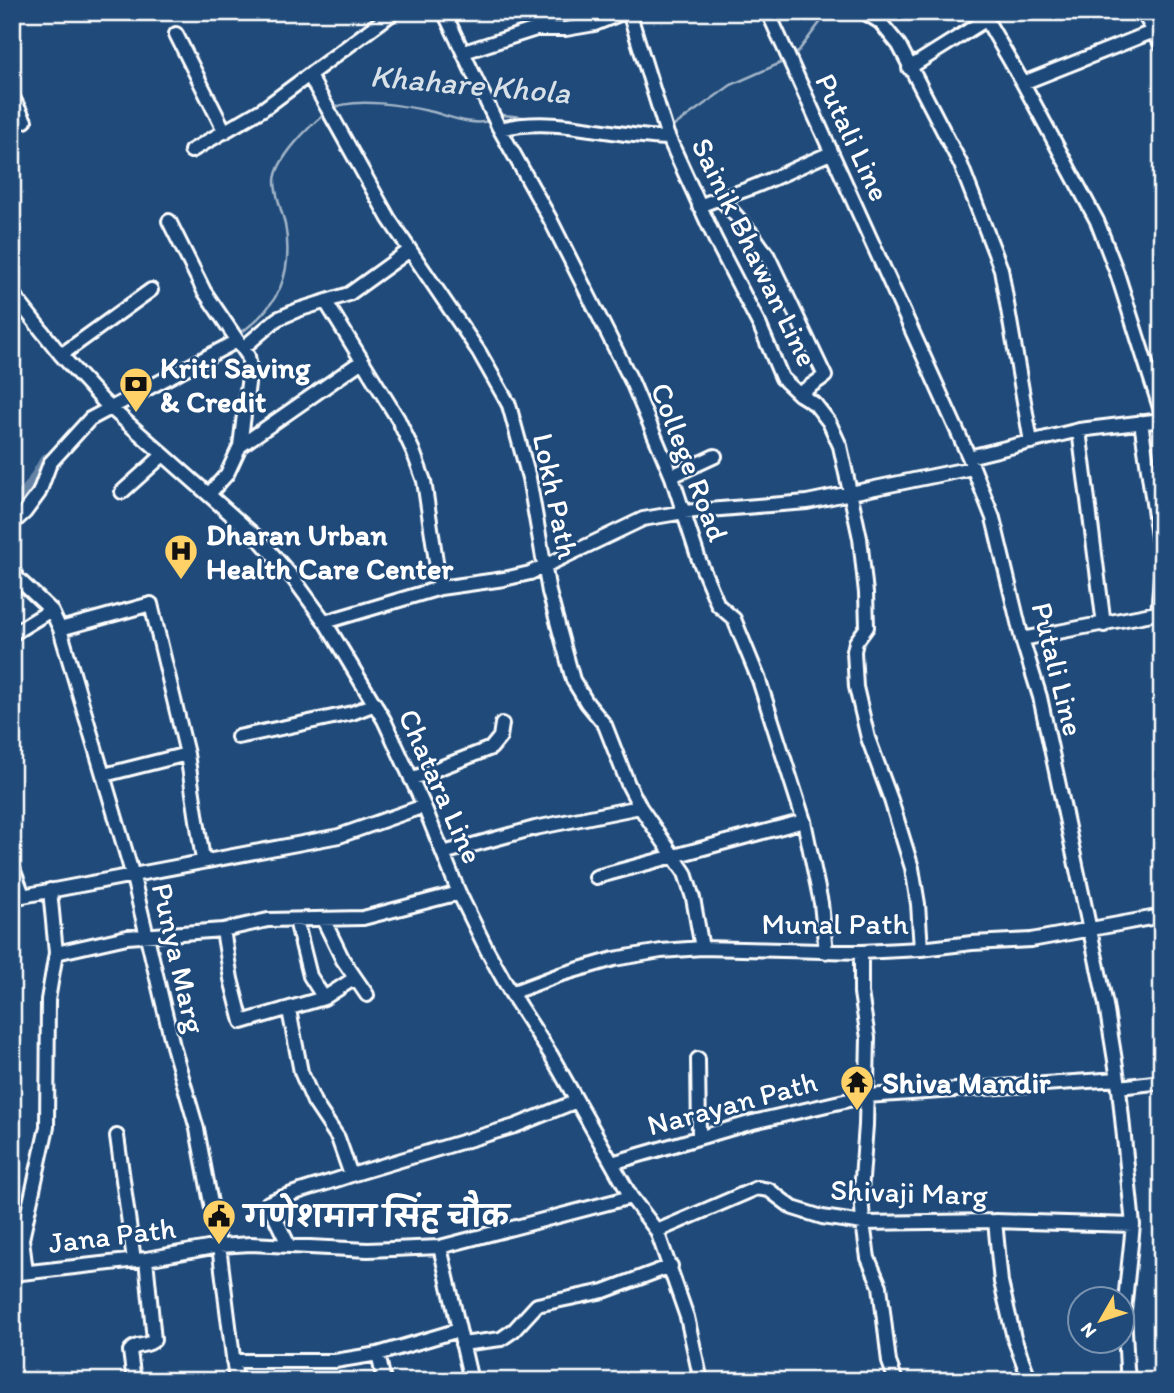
<svg xmlns="http://www.w3.org/2000/svg" width="1174" height="1393" font-family="Itim,'Playpen Sans Deva',sans-serif">
  <style>
    .lines { fill: none; stroke-linecap: round; stroke-linejoin: round }
    .stream { stroke: #a3b5c8; stroke-width: 2.5 }
    .river { stroke: #6583a4; stroke-width: 18 }
    .minor-casing { stroke: #fff; stroke-width: 18 }
    .minor { stroke: #1f4a7a; stroke-width: 12 }
    .labels { text-anchor: middle; dominant-baseline: central; stroke-width: 5; stroke-linejoin: round; paint-order: stroke }
    .street-label { font-size: 30px; fill: #fff; stroke: #1f4a7a }
    .poi-label { font-size: 30px; font-weight: bold; fill: #fff; stroke: #1f4a7a; text-anchor: start }
    .water-label { font-size: 32px; font-style: italic; fill: #d8e0e8; stroke: #1f4a7a }
  </style>
  <rect width="100%" height="100%" fill="#1f4a7a"/>
  <filter id="ink" filterUnits="userSpaceOnUse"><feTurbulence type="fractalNoise" baseFrequency=".0143" numOctaves="2"/><feDisplacementMap in="SourceGraphic" scale="14" xChannelSelector="R" yChannelSelector="G"/><feConvolveMatrix kernelMatrix="1 2 1 2 8 2 1 2 1" color-interpolation-filters="sRGB"/></filter>
  <g filter="url(#ink)">
    <g class="lines">
      <path class="stream" d="M794,57L828,12
        M331,109C354,96 407,106 433,112C451,117 474,127 492,120
        M323,117L372,204L402,249
        M498,117L503,115L543,119
        M671,128L731,85L785,61
        M238,335C279,306 294,274 285,224C282,211 275,195 275,181C276,159 309,126 326,113
        M468,347L478,362
        M498,398L510,431"/>
      <path class="river" d="M12,514L33,488L48,462"/>
      <g class="minor-casing">
        <path id="minor" d="M444,12L498,126L550,219L632,382L672,477L699,560L718,605L734,619L759,680L804,821L821,903L826,952
          M629,12L667,134L715,239L760,326L782,378L799,394L815,404L829,422L840,446L860,538L866,593L867,627L856,642L854,651L856,687L868,738L891,800L912,868L918,904L921,949
          M768,12L969,457L993,518L1022,639L1040,697L1106,1005L1118,1079L1133,1225L1124,1311L1127,1369L1129,1381
          M864,12L880,22L899,45L961,165L1001,269L1031,442
          M982,12L1023,83L1097,221L1117,273L1162,414
          M1143,12L1162,46
          M176,34L225,132
          M464,52L536,29H566L595,24L625,12
          M909,68L987,19
          M309,75L389,219L479,352L509,405L529,478L549,592L573,680L587,703L605,725L628,784L640,807L685,873L693,898L702,948
          M1023,83L1162,28
          M12,96L25,121
          M500,129C557,115 611,137 669,138
          M191,151L263,109L394,12
          M720,198C758,188 794,168 831,153
          M699,206L720,198L753,235L768,256L825,376L799,394
          M169,221L204,291L248,356L250,368L240,446L227,474L209,494
          M12,293L61,355L104,402L261,541L293,578L325,622L384,720L424,806L459,893L487,950L511,993L551,1055L631,1197L657,1231L687,1317L701,1381
          M326,302L398,419L413,451L424,481L440,588
          M243,348L277,319L298,310L349,294L410,250
          M61,355L151,290
          M1141,422L1162,563
          M1079,430L1104,625
          M240,446L362,361
          M969,457L1079,430L1162,420
          M672,476L715,456
          M122,492L163,455
          M12,524L25,512L39,493L50,463L90,419L237,341
          M12,570L18,579L51,610L60,629L132,873L173,1046L197,1129L219,1246L236,1381
          M1158,614L1162,563
          M325,622L440,588L504,579L530,573L643,519L684,512L807,502L972,468
          M60,629L151,604L187,754L203,860
          M12,634L51,610
          M1022,639L1162,612
          M238,737L352,713L375,704
          M104,775L187,754
          M411,779L491,748L500,737L502,724
          M443,853L535,828L640,807
          M12,866L23,895
          M596,877L804,821
          M12,898L339,836L424,806
          M324,921L343,960L367,995
          M223,930L231,979L242,1022L324,998L310,976L296,920
          M861,952V993L868,1038L866,1125L861,1192L863,1223L868,1258L880,1286L889,1362L896,1381
          M56,953L127,937L223,930L268,920L363,918L459,893
          M511,993L559,975L614,959L661,951L702,948L861,952L921,949L972,943L1031,940L1162,916
          M324,998L355,978
          M289,1010L301,1072L314,1102L338,1138L351,1175L515,1126L577,1101
          M698,1059L699,1136
          M1119,1087L1162,1082
          M117,1136L134,1260
          M612,1163L753,1122L866,1096L1118,1079
          M995,1221L1001,1282L1014,1338L1030,1381
          M657,1231L757,1188L769,1190L793,1208L822,1217L863,1223L995,1221L1133,1225
          M289,1246L268,1203C295,1191 323,1185 351,1175
          M440,1247L471,1381
          M26,1272L22,1239L47,1127L48,1000L56,953L50,890
          M12,1274L146,1259L219,1246L251,1244L368,1250L440,1247L631,1197
          M462,1344L501,1339L514,1330L537,1305L604,1291L671,1266
          M378,1354L384,1381
          M233,1361H335L378,1354L459,1330
          M134,1381L130,1351C135,1343 148,1347 154,1340L146,1259
          M1158,1381L1162,1379"/>
      </g>
      <use href="#minor" class="minor"/>
    </g>
  </g>
  <defs>
    <g id="bank-pin" transform="scale(1.75)"><path d="M0 17L-7.5 6A9.5 9.5 0 1 1 7.5 6Z" fill="#ffd166" stroke="#1f4a7a"/><path d="M-6-4H6V4H-6ZM0-2.3a2.3 2.3 0 1 0 0 4.6a2.3 2.3 0 1 0 0-4.6Z" fill="#111"/></g>
    <g id="hospital-pin" transform="scale(1.75)"><path d="M0 17L-7.5 6A9.5 9.5 0 1 1 7.5 6Z" fill="#ffd166" stroke="#1f4a7a"/><path d="M-5-5h3v3.5h4V-5h3V5h-3V1.5h-4V5h-3Z" fill="#111"/></g>
    <g id="temple-pin" transform="scale(1.75)"><path d="M0 17L-7.5 6A9.5 9.5 0 1 1 7.5 6Z" fill="#ffd166" stroke="#1f4a7a"/><path d="M0-6L5-2H3V0L6.5 2.5H4V6H1.5V3h-3V6H-4V2.5H-6.5L-3 0V-2H-5Z" fill="#111"/></g>
    <g id="civic-pin" transform="scale(1.75)"><path d="M0 17L-7.5 6A9.5 9.5 0 1 1 7.5 6Z" fill="#ffd166" stroke="#1f4a7a"/><path d="M-.6-6.5H3V-4.5H.6V-3L4-1V1h2V6H-6V1h2V-1L-.6-3ZM-1.2 2.5V6h2.4V2.5Z" fill="#111"/></g>
  </defs>
  <g fill-rule="evenodd">
    <use href="#bank-pin" x="136" y="384"/>
    <use href="#hospital-pin" x="181" y="551"/>
    <use href="#temple-pin" x="857" y="1082"/>
    <use href="#civic-pin" x="219" y="1216"/>
  </g>
  <g class="labels">
    <g class="street-label">
      <text transform="translate(853 137) rotate(65)">Putali Line</text>
      <text transform="translate(755 252) rotate(64)">Sainik Bhawan Line</text>
      <text transform="translate(690 462) rotate(69)">College Road</text>
      <text transform="translate(556 496) rotate(78)">Lokh Path</text>
      <text transform="translate(1058 669) rotate(76)">Putali Line</text>
      <text transform="translate(441 786) rotate(66)">Chatara Line</text>
      <text x="835" y="923">Munal Path</text>
      <text transform="translate(179 958) rotate(77)">Punya Marg</text>
      <text transform="translate(732 1103) rotate(-15)">Narayan Path</text>
      <text transform="translate(909 1192) rotate(2)">Shivaji Marg</text>
      <text transform="translate(112 1235) rotate(-7)">Jana Path</text>
    </g>
    <g class="poi-label">
      <text x="160" y="367">Kriti Saving<tspan x="160" dy="34">&amp; Credit</tspan></text>
      <text x="206" y="534">Dharan Urban<tspan x="206" dy="34">Health Care Center</tspan></text>
      <text x="882" y="1082">Shiva Mandir</text>
      <text x="244" y="1216">गणेशमान सिंह चौक</text>
    </g>
    <g class="water-label">
      <text transform="translate(470 84) rotate(5)">Khahare Khola</text>
    </g>
  </g>
  <rect width="1174" height="1393" fill="none" stroke="#1f4a7a" stroke-width="42"/>
  <rect x="21" y="21" width="1132" height="1351" fill="none" stroke="#fff" stroke-width="2.5" filter="url(#ink)"/>
  <g transform="translate(1101 1320) rotate(231)"><circle r="33" fill="#1f4a7a" stroke="#7992af" stroke-width="2"/>
  <path d="M0-5L12 26L0 18L-12 26Z" fill="#ffd166"/>
  <text y="-10" font-size="19" font-weight="bold" text-anchor="middle" fill="#ffffff">N</text>
  </g>
</svg>
